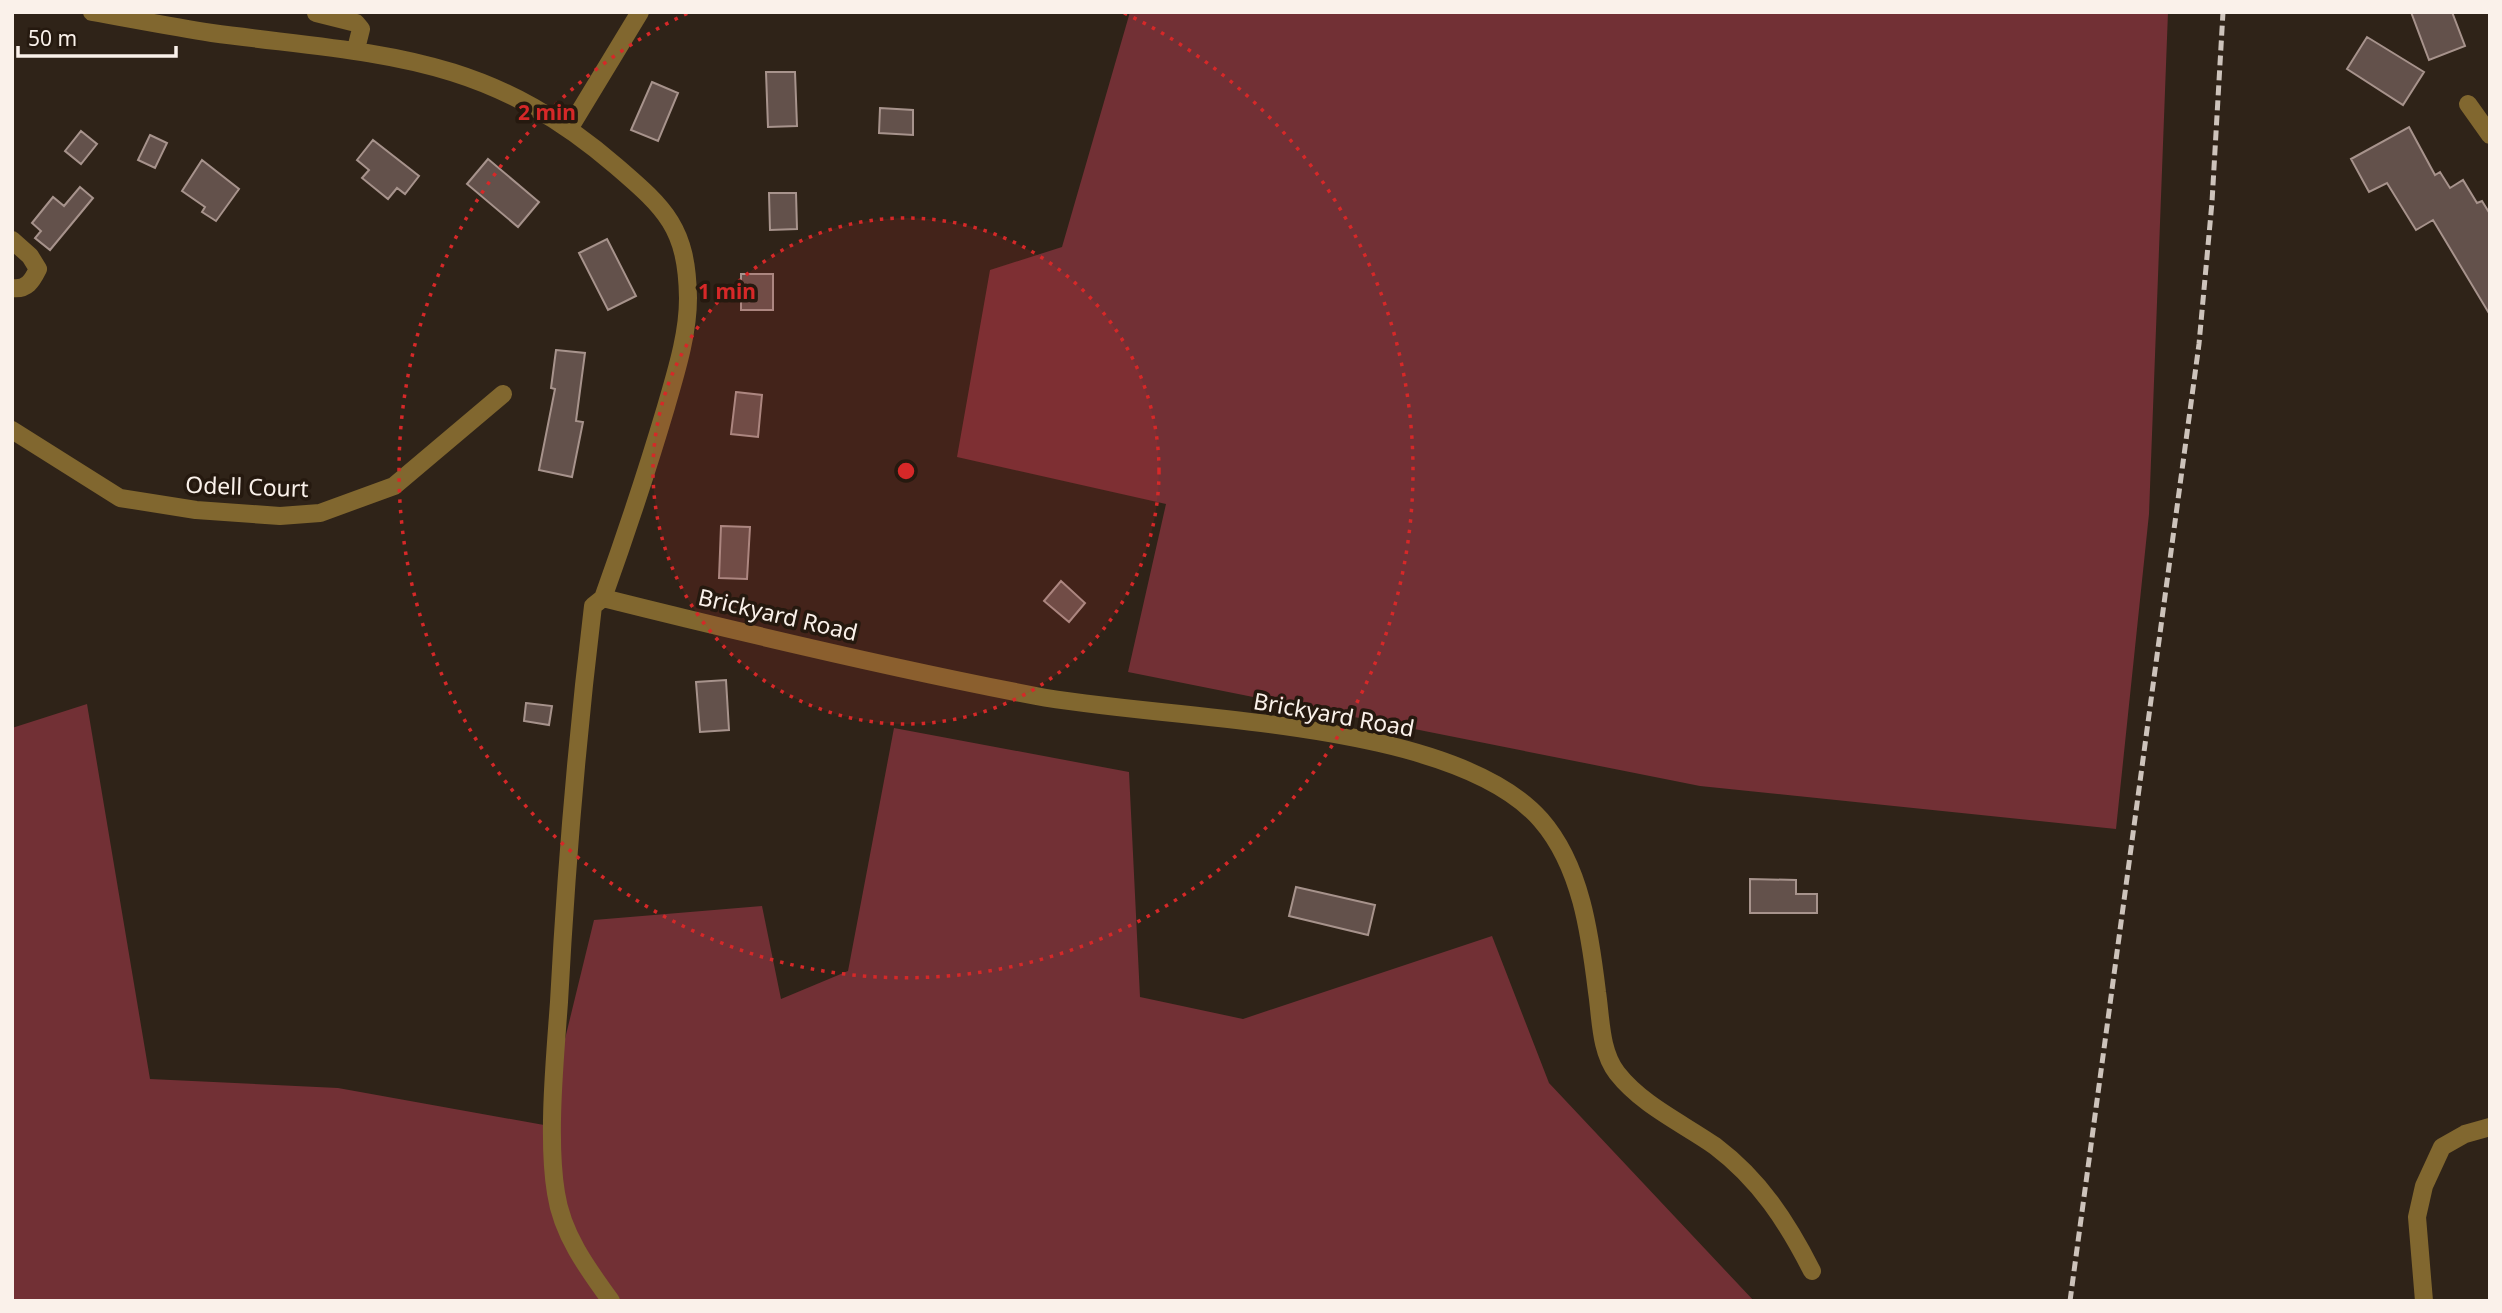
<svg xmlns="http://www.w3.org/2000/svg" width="2502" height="1313" font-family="'Noto Sans',sans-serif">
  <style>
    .green { fill: #723035 }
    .building { fill: #63514b; stroke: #a7938c; stroke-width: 2 }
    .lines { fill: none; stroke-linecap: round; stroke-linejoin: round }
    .minor { stroke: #81672f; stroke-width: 18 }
    .rail { stroke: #cdc3bb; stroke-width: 5; stroke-dasharray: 10 5; stroke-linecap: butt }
    .ring { fill: none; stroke: #d62828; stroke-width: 3.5; stroke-dasharray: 3.5 7 }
    .labels { text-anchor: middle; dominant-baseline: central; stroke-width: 7; stroke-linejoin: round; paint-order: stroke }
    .street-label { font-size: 23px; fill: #faf1ea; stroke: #25190f }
    .centre { fill: #d62828; stroke: #25190f; stroke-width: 3.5 }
    .ring-label { font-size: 21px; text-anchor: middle; font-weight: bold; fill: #d62828; stroke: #25190f; stroke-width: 7; stroke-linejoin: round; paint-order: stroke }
  </style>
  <rect width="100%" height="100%" fill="#2f2318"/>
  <path class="green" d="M1130,12H2168L2149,514L2116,829L1700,786L1128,672L1166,504L957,457L990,270L1062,247Z
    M87,704L150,1079L338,1088L544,1125L594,920L762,906L781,999L848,971L894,728L1129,772L1140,997L1243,1019L1492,936L1549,1083L1754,1301H12V728Z"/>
  <path class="building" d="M2411,12H2452L2465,46L2429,60Z
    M2367,37L2424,72L2403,105L2347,69Z
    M766,72H795L797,126L768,127Z
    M652,82L678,93L658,141L631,130Z
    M880,108L913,110V135L879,133Z
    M2409,127L2435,175L2440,172L2450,188L2463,180L2477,203L2482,201L2490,214V315L2433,220L2416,230L2387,183L2369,192L2351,159Z
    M81,131L97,144L81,164L65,151Z
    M150,135L167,143L155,168L138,160Z
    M373,140L419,176L405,194L397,188L388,199L362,178L369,170L357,160Z
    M488,159L539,202L518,227L467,184Z
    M202,160L239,189L216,221L202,212L205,207L182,191Z
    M80,187L93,198L50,250L35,238L41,231L32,223L53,197L64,206Z
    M769,193H796L797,229L770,230Z
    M607,239L636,296L608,310L579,253Z
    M741,274H773V310H741Z
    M556,350L585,353L576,421L583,422L572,477L539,470L555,389L551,388Z
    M736,392L762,395L758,437L731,434Z
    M721,526L750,527L747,579L719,578Z
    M1061,581L1085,603L1069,622L1044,601Z
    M726,680L729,730L700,732L696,682Z
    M526,703L552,706L549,725L524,721Z
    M1750,879L1796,880V894H1817V913H1750Z
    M1296,887L1375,905L1368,935L1289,916Z"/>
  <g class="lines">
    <path class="minor" d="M92,12C132,19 172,27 212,33C375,55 483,51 616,166C666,209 687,228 688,298C688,335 676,372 666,407C647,471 626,534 603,598L593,606C577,738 566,870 559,1002C555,1058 547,1139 556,1193C562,1234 587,1268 611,1301
      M316,13L356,23L361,29L356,49
      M2468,104L2490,135
      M569,129L640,12
      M12,240L30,256L38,269C32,281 27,290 12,288
      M12,430L120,498L196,510L280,516L320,513L394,486L503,394
      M603,598C747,634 891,668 1036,696C1168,721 1452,718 1541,820C1581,866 1590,934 1597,992C1601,1018 1600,1051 1617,1073C1642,1105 1682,1123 1715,1146C1760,1180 1787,1222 1812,1271
      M2424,1301L2417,1217L2424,1186L2442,1147L2465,1134L2490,1127"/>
    <path class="rail" d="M2070,1301L2199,344L2212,202L2223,12"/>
  </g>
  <circle cx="906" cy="471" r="253" fill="#d62828" fill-opacity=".12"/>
  <g class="ring">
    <circle cx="906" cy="471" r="253"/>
    <path d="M1124 13A507 507 0 1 1 688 13"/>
  </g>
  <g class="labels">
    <g class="street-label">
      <text transform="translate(247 486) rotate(2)">Odell Court</text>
      <text transform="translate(778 614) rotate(13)">Brickyard Road</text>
      <text transform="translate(1334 714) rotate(10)">Brickyard Road</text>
    </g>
  </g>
  <circle cx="906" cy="471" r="10" class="centre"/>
  <g class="ring-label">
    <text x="547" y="120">2 min</text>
    <text x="727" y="299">1 min</text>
  </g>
  <rect width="2502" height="1313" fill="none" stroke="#faf1ea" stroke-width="28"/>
  <path d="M18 46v10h158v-10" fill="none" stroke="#faf1ea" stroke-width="3.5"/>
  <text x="28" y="46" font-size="21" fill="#faf1ea" stroke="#25190f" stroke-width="5" paint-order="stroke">50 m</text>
</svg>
